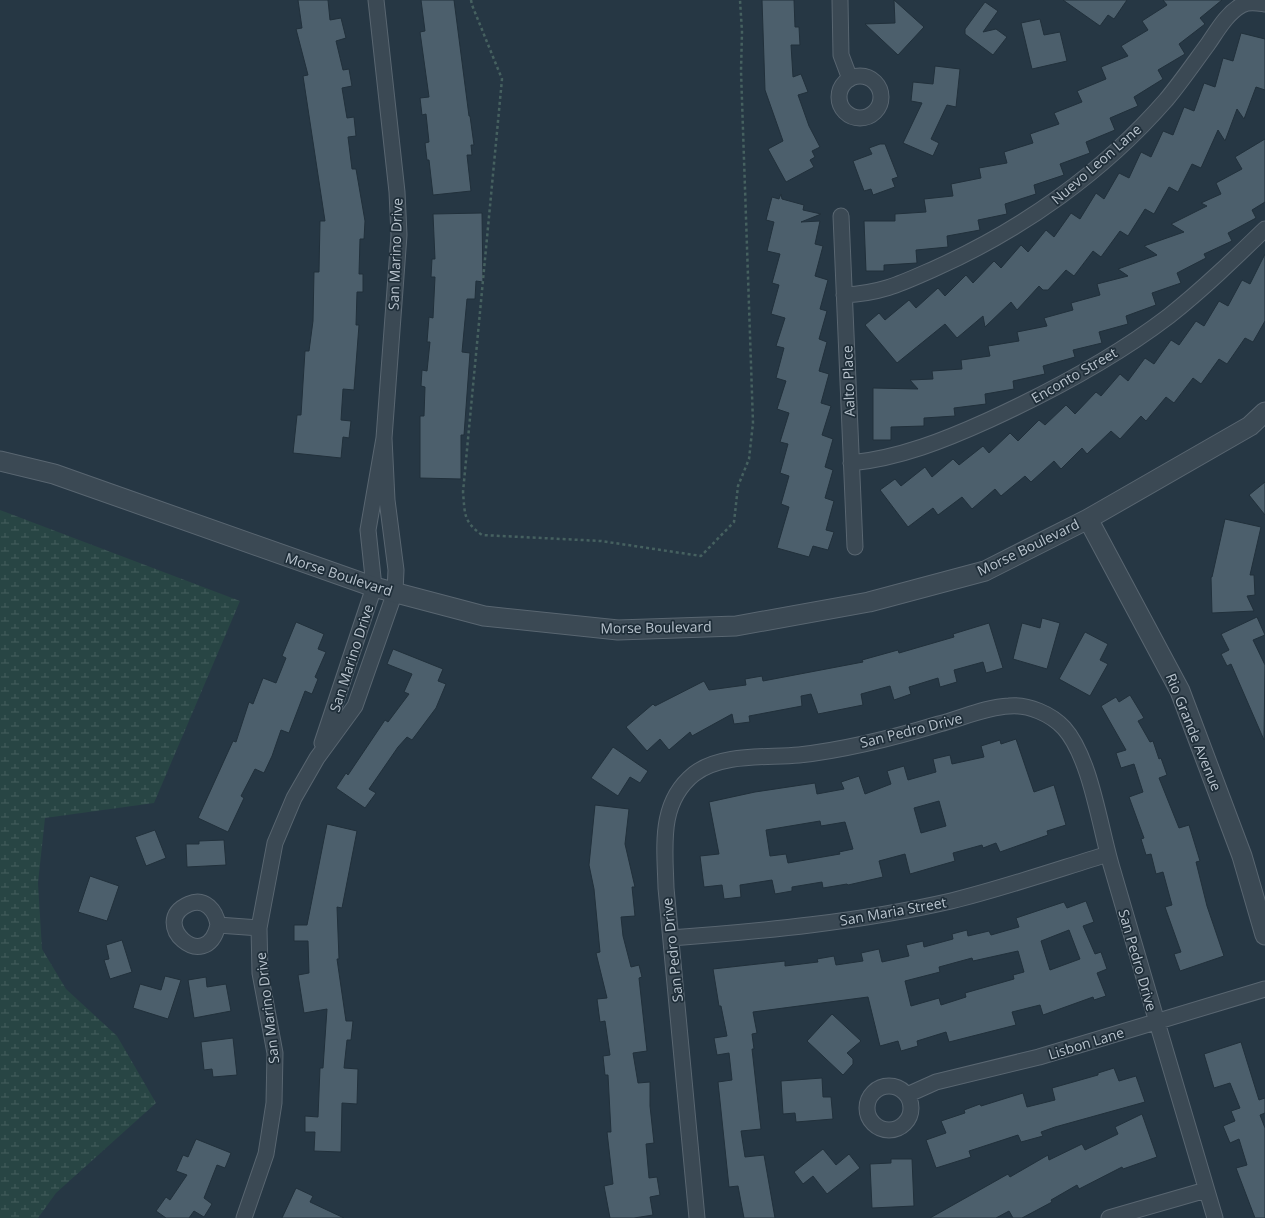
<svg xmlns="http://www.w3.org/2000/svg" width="1265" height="1218" font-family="'Open Sans',sans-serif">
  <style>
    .wetland { fill: url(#wetland-marsh) }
    .building { fill: #4c5f6c; stroke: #21303b; fill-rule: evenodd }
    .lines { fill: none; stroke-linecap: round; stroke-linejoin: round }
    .minor-casing { stroke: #596671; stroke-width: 17 }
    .tertiary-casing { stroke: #596671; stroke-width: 21 }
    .path { stroke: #466160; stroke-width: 2.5; stroke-dasharray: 3 3; stroke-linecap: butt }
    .minor { stroke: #3b4954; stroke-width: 15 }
    .tertiary { stroke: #3b4954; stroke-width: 19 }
    .labels { text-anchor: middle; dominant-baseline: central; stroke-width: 3.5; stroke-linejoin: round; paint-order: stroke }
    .street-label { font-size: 14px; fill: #b8c3cd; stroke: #1f2e39 }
  </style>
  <defs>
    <pattern id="wetland-marsh" width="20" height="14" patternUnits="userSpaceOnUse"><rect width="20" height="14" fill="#284544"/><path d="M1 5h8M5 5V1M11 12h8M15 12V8" fill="none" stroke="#455e5e"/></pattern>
  </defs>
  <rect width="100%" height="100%" fill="#263744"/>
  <path class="wetland" d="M0,510L240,601L154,803L45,818L38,883L42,949L66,989L117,1036L156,1103L56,1193L38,1218H0Z"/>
  <path class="building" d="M298,0H328L330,20L341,18L346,38L336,41L343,70L349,69L352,86L342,88L347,118L354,117L356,136L348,137L352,169H356L365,221L364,239H360L359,274H363V292H357L356,325H359L354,390L343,389L341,420L351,421L349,438L343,437L341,458L293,453L297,415H301L305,351H309L313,321L314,272H319L320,221H325L303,76L308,75L296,29L302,28Z
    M421,0H454L469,116H470L474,145H471L472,155H467L471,191L433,195L429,160H427L425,143L429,142L426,114L422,115L420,98L429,97L420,32L425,31Z
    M762,0H794L795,27H799L800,45H791L793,77L801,74L808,92L798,95L809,126L820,147L812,151L815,157L810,160L814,167L786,182L768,149L783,141L765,90Z
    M894,0L924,27L898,55L865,24L895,23Z
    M1063,0H1127L1114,19L1108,15L1100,26Z
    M1163,0H1222L1200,18L1205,24L1179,44L1185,54L1158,70L1163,79L1134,97L1138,106L1110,118L1115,130L1086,142L1090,153L1060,164L1064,175L1034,185L1036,194L1005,204L1007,214L978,220L980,230L947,236L948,247L916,250L917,263L884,265V271H866L864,221H895V214L926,212L924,199L953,196L951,184L981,178L979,168L1007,163L1004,152L1033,143L1030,134L1059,124L1054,113L1082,102L1077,91L1106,79L1101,67L1128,56L1121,46L1148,30L1142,21L1167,5Z
    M985,2L998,11L983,32L996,29L1007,37L993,55L965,34V29Z
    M1040,19L1044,35L1060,32L1067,61L1032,69L1021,23Z
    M1241,33L1265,39V90L1256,87L1244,119L1237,109L1225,141L1218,130L1201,168L1192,164L1178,192L1169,187L1154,214L1145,209L1128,236L1120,231L1101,257L1093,251L1074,276L1066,270L1048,290H1043L1039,286L1017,310L1011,302L985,327L983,316L957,338L945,324L897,363L865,325L879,313L885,320L909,300L916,308L938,288L945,296L966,275L973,283L994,261L1001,268L1021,245L1028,252L1046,230L1054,237L1071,213L1080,219L1096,193L1104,199L1119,173L1129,178L1141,152L1151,157L1163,131L1173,135L1184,107L1194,111L1204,83L1215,87L1223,58L1233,61Z
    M935,66L960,69L956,107L947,105L931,139L939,143L933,156L903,143L922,103L911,101L913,82L933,84Z
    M1265,139V202L1252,210L1256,218L1228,233L1232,241L1204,254L1206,258L1177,273L1181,283L1152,293L1156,305L1126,316L1128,324L1099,332L1102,343L1073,350L1075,357L1043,366L1045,374L1013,381L1014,389L985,394L986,404L954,408L955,416L924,418V426L891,427V440H873V388L918,389L910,380L933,379L932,371L962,369L961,360L990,356L988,346L1019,341L1017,332L1047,326L1044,318L1073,310L1071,303L1100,295L1097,284L1128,276L1118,269L1157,255L1144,246L1184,232L1171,224L1207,206L1201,203L1221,194L1216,183L1242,169L1235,157Z
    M880,144H885L898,177L892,179L895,187L873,195L871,189L864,191L853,161L872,154L869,148Z
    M781,194L782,199L804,205L803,210L821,214L801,222L820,221L815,244L823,246L815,276L828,280L820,309L827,311L819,339L827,342L819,371L829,374L821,403L831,406L822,435L833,439L825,467L833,470L825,498L834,501L826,530L834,532L828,550L813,546L809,557L777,548L789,507L781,504L789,476L780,473L788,444L780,442L789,413L777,409L786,381L776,378L784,348L776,346L785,318L771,314L779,285L772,283L780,254L767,251L774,222L766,220L772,197L779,199Z
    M482,213L483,282L476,281L475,299H467L462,352L470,353L464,435H461V479L420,478V416H424L425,387L421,386L422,370L427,371L430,342H427L429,317L433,318L435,277H431L432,259H435L433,214Z
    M1265,254V321L1253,342L1245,338L1227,364L1219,359L1201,384L1193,378L1174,403L1166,397L1146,421L1141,416L1120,439L1111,431L1087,454L1082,448L1061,469L1054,461L1031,482L1025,476L1001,496L995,489L972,509L962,497L938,515L933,508L908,527L880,490L895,479L901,486L925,467L932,477L953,459L959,465L983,446L989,453L1010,433L1018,441L1039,420L1045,425L1066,405L1075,414L1096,392L1101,396L1120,374L1128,381L1145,358L1154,364L1171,340L1179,345L1196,321L1204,326L1219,301L1228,306L1242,280L1250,284Z
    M1265,482V515L1249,495Z
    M1225,519L1261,527L1250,575H1254L1255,595L1247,596L1254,611L1212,613L1211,577H1212Z
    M1257,617L1265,635L1253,640L1265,665L1264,740L1231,664L1227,666L1221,654L1229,650L1221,634Z
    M1042,618L1060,623L1047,669L1013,659L1022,623L1040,628Z
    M296,622L324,634L318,649L326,652L315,677L318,679L312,694L305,691L289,733L281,730L272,756L264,773L255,769L241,796L244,798L228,832L198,818L233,741L236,742L249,702L253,704L263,678L276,683L286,658L282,656Z
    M989,623L1003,668L986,673L983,662L954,670L957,682L940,687L938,678L909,687L911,694L894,700L890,686L861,694L863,705L818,714L811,694L801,696L802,706L749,716L750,722L734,724L732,714L692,736L690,732L669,750L660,739L647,751L626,727L653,704L655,706L704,681L709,690L746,685L745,679L762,676L763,681L863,662L862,660L898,650L899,653L954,637L953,634Z
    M1085,632L1108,644L1100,660L1108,664L1090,696L1059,679Z
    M393,649L443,669L438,681L446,684L436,708L412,740L407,737L398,747L369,789L376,793L365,808L336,788L346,773L348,775L385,720L388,722L409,694L404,692L412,674L387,664Z
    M1130,695L1144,718L1138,721L1150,742L1153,741L1159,759L1161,758L1167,775L1159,778L1179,828L1189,825L1200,861L1196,862L1207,906L1224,956L1180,971L1174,954L1181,952L1165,907L1172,905L1163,872L1156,874L1151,854L1146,855L1141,839L1144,838L1129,797L1143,792L1134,764L1121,768L1116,753L1126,750L1101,706L1116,697L1119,702Z
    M1016,739L1034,792L1054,785L1066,825L1047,831L1048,835L1000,852L996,843L983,848L982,845L953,853L955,861L910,874L905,854L879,861L883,877L848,885L847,884L823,888L822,882L792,887V891L775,894L772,880L740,885L741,897L724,899L722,885L704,887L700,856L719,854L709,802L755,792L815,783L817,794L844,789L841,782L859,776L865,794L891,784L887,771L904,766L908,780L936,772L933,759L950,755L952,764L984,757L981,746L1000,740L1001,744ZM939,801L946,826L921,833L914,808ZM820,821L821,826L845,822L853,849L839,852L840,854L788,863L786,854L770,856L766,830Z
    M613,747L648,771L640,783L630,777L618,796L591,778Z
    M595,805L629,809L625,844L635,887H632L635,916L621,917L623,936L631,967L639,965L642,977L639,978L647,1051L633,1053L638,1083L650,1082V1106L654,1143L646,1144L649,1178L657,1177L660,1195L650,1197L653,1215L634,1218H610L604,1186L613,1184L607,1132H611L608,1075H605L603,1056L610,1055L605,1021L600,1022L597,999L607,998L596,953L600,952L594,889L589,865Z
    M327,824L357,831L342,908L337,907L339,959H337L346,1021H353L351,1040H347L344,1068L358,1069L357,1104L342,1103L341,1152L314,1151L315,1132H305V1116L318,1117L320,1068H323L327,1009L304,1013L298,975L309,973L308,941H294V925H307Z
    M155,830L166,858L146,866L135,837Z
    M224,840L226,865L187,867L186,844H199V841Z
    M90,876L119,886L107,921L78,912Z
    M1086,901L1094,922L1083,926L1095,954L1101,952L1107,969L1097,973L1106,996L1094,1000L1093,997L1043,1015L1040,1005L1012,1012L1016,1025L949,1042L946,1032L917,1041L918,1046L901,1051L898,1041L880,1046L868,997L753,1012L757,1033L752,1034L754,1049H752L761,1129L741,1131L745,1157L764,1155L775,1218H744L738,1186L729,1187L718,1082L732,1080L729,1053L717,1055L714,1038L727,1036L721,1006H719L713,969L785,961V966L818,962L817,959L834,956L836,965L863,961L861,953L879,949L882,962L909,956L906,945L923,941L924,947L953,939L952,934L967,930L968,936L989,931L991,935L1019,927L1016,918L1064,902L1067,908ZM1069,930L1080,959L1050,970L1041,941ZM1018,951L1024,972L1013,975L1014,979L965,993L966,997L941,1005L939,998L911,1006L905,981L940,972L939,967L972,958L973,961Z
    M122,940L132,972L110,979L104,960L109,959L106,945Z
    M165,976L181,980L168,1019L133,1008L140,984L161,990Z
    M206,977L207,987L226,984L231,1011L194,1018L188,980Z
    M832,1014L861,1041L847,1053L853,1059V1064L843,1075L807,1041Z
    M233,1038L237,1075L213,1077L212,1069L204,1070L201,1042Z
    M1241,1042L1259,1100L1265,1098V1113L1260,1115L1265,1128V1218H1255L1236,1168L1247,1165L1239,1139L1230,1143L1223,1126L1235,1121L1231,1111L1240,1108L1230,1083L1214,1088L1204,1054Z
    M1114,1068L1119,1081L1136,1076L1145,1102L1055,1127L1041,1132L1043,1136L1021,1142L1018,1135L969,1151L971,1157L936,1168L926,1140L946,1133L941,1121L965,1113L964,1110L980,1104L981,1106L1023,1093L1027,1107L1055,1100L1052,1088L1098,1075V1073Z
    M822,1078L823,1097H831L833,1119L796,1122L795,1113L783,1114L781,1081Z
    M1142,1114L1157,1157L1123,1169L1122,1167L1079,1189L1077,1185L1051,1200L1052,1202L1022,1218H1013L1009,1211L996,1218H930L1008,1174L1010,1177L1048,1155L1049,1160L1082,1144L1085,1150L1118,1134L1115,1127Z
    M196,1139L231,1153L225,1168L217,1165L204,1198L212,1204L204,1217L194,1211L189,1218H166L156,1211L166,1197L170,1200L187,1175L176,1171L183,1155L188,1157Z
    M823,1149L836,1165L849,1154L860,1168L827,1194L813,1176L803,1184L794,1172Z
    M891,1159H912L914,1206L872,1208L870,1164L891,1163Z
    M296,1188L313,1196L310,1202L344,1218H282Z"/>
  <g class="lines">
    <g class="minor-casing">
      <path id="minor" d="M840,0L841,55L850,79
        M839 97a21 21 0 1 1 42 0a21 21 0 1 1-42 0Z
        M841,216L855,547
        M844,295C883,293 902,283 936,268C1023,229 1103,172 1166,100C1181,82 1194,63 1208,44C1217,31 1227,13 1242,5C1249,1 1258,3 1265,4
        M851,463C900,458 945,440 989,420C1052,391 1114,358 1169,316C1203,289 1234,259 1265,229
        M322,743L374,587L368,530L384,438L396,276L399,235L397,192L376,0
        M218,925C216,911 205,897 189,904C147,922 206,976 218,925L259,928
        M671,938C765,931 859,922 951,901C1004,888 1056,870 1108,854
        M867 1108a22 22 0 1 1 44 0a22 22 0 1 1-44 0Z
        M907,1095L936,1082L1039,1057L1265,989
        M244,1218L266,1154L274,1103L275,1053L260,973L259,928L275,843L294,798L317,758L355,706L395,592L396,570L387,500L384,438
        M697,1218L666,888C665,847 658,803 694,774C722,753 766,758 799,755C844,750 896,737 939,724C962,718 986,707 1009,706C1028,704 1051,714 1064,728C1091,758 1100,829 1112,868C1146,985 1180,1101 1215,1218
        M1109,1218L1206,1190"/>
    </g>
    <g class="tertiary-casing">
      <path id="tertiary" d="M0,461L54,474L374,587L484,616L618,630L736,626L869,602L985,571L1088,519L1250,426L1265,412
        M1088,519L1180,691L1242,856L1265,935"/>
    </g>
    <path class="path" d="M471,0L472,5L502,79L463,492C465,514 463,521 482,535L601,541L701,556L734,522L738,486L749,459L753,423L741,71L742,32L740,0"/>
    <use href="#minor" class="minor"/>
    <use href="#tertiary" class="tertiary"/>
  </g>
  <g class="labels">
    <g class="street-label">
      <text transform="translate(1096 164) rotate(-41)">Nuevo Leon Lane</text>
      <text transform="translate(395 254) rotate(-88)">San Marino Drive</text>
      <text transform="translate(1074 375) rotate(-30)">Enconto Street</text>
      <text transform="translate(848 381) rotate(-92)">Aalto Place</text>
      <text transform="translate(1028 547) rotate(-26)">Morse Boulevard</text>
      <text transform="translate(339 574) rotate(18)">Morse Boulevard</text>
      <text transform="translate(656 627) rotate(-1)">Morse Boulevard</text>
      <text transform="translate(351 658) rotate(-72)">San Marino Drive</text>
      <text transform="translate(911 730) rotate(-14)">San Pedro Drive</text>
      <text transform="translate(1194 732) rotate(68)">Rio Grande Avenue</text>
      <text transform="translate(893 911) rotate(-10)">San Maria Street</text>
      <text transform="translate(672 950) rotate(-96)">San Pedro Drive</text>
      <text transform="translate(1138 960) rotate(74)">San Pedro Drive</text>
      <text transform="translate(267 1008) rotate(-97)">San Marino Drive</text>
      <text transform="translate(1086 1043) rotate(-17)">Lisbon Lane</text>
    </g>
  </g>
</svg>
